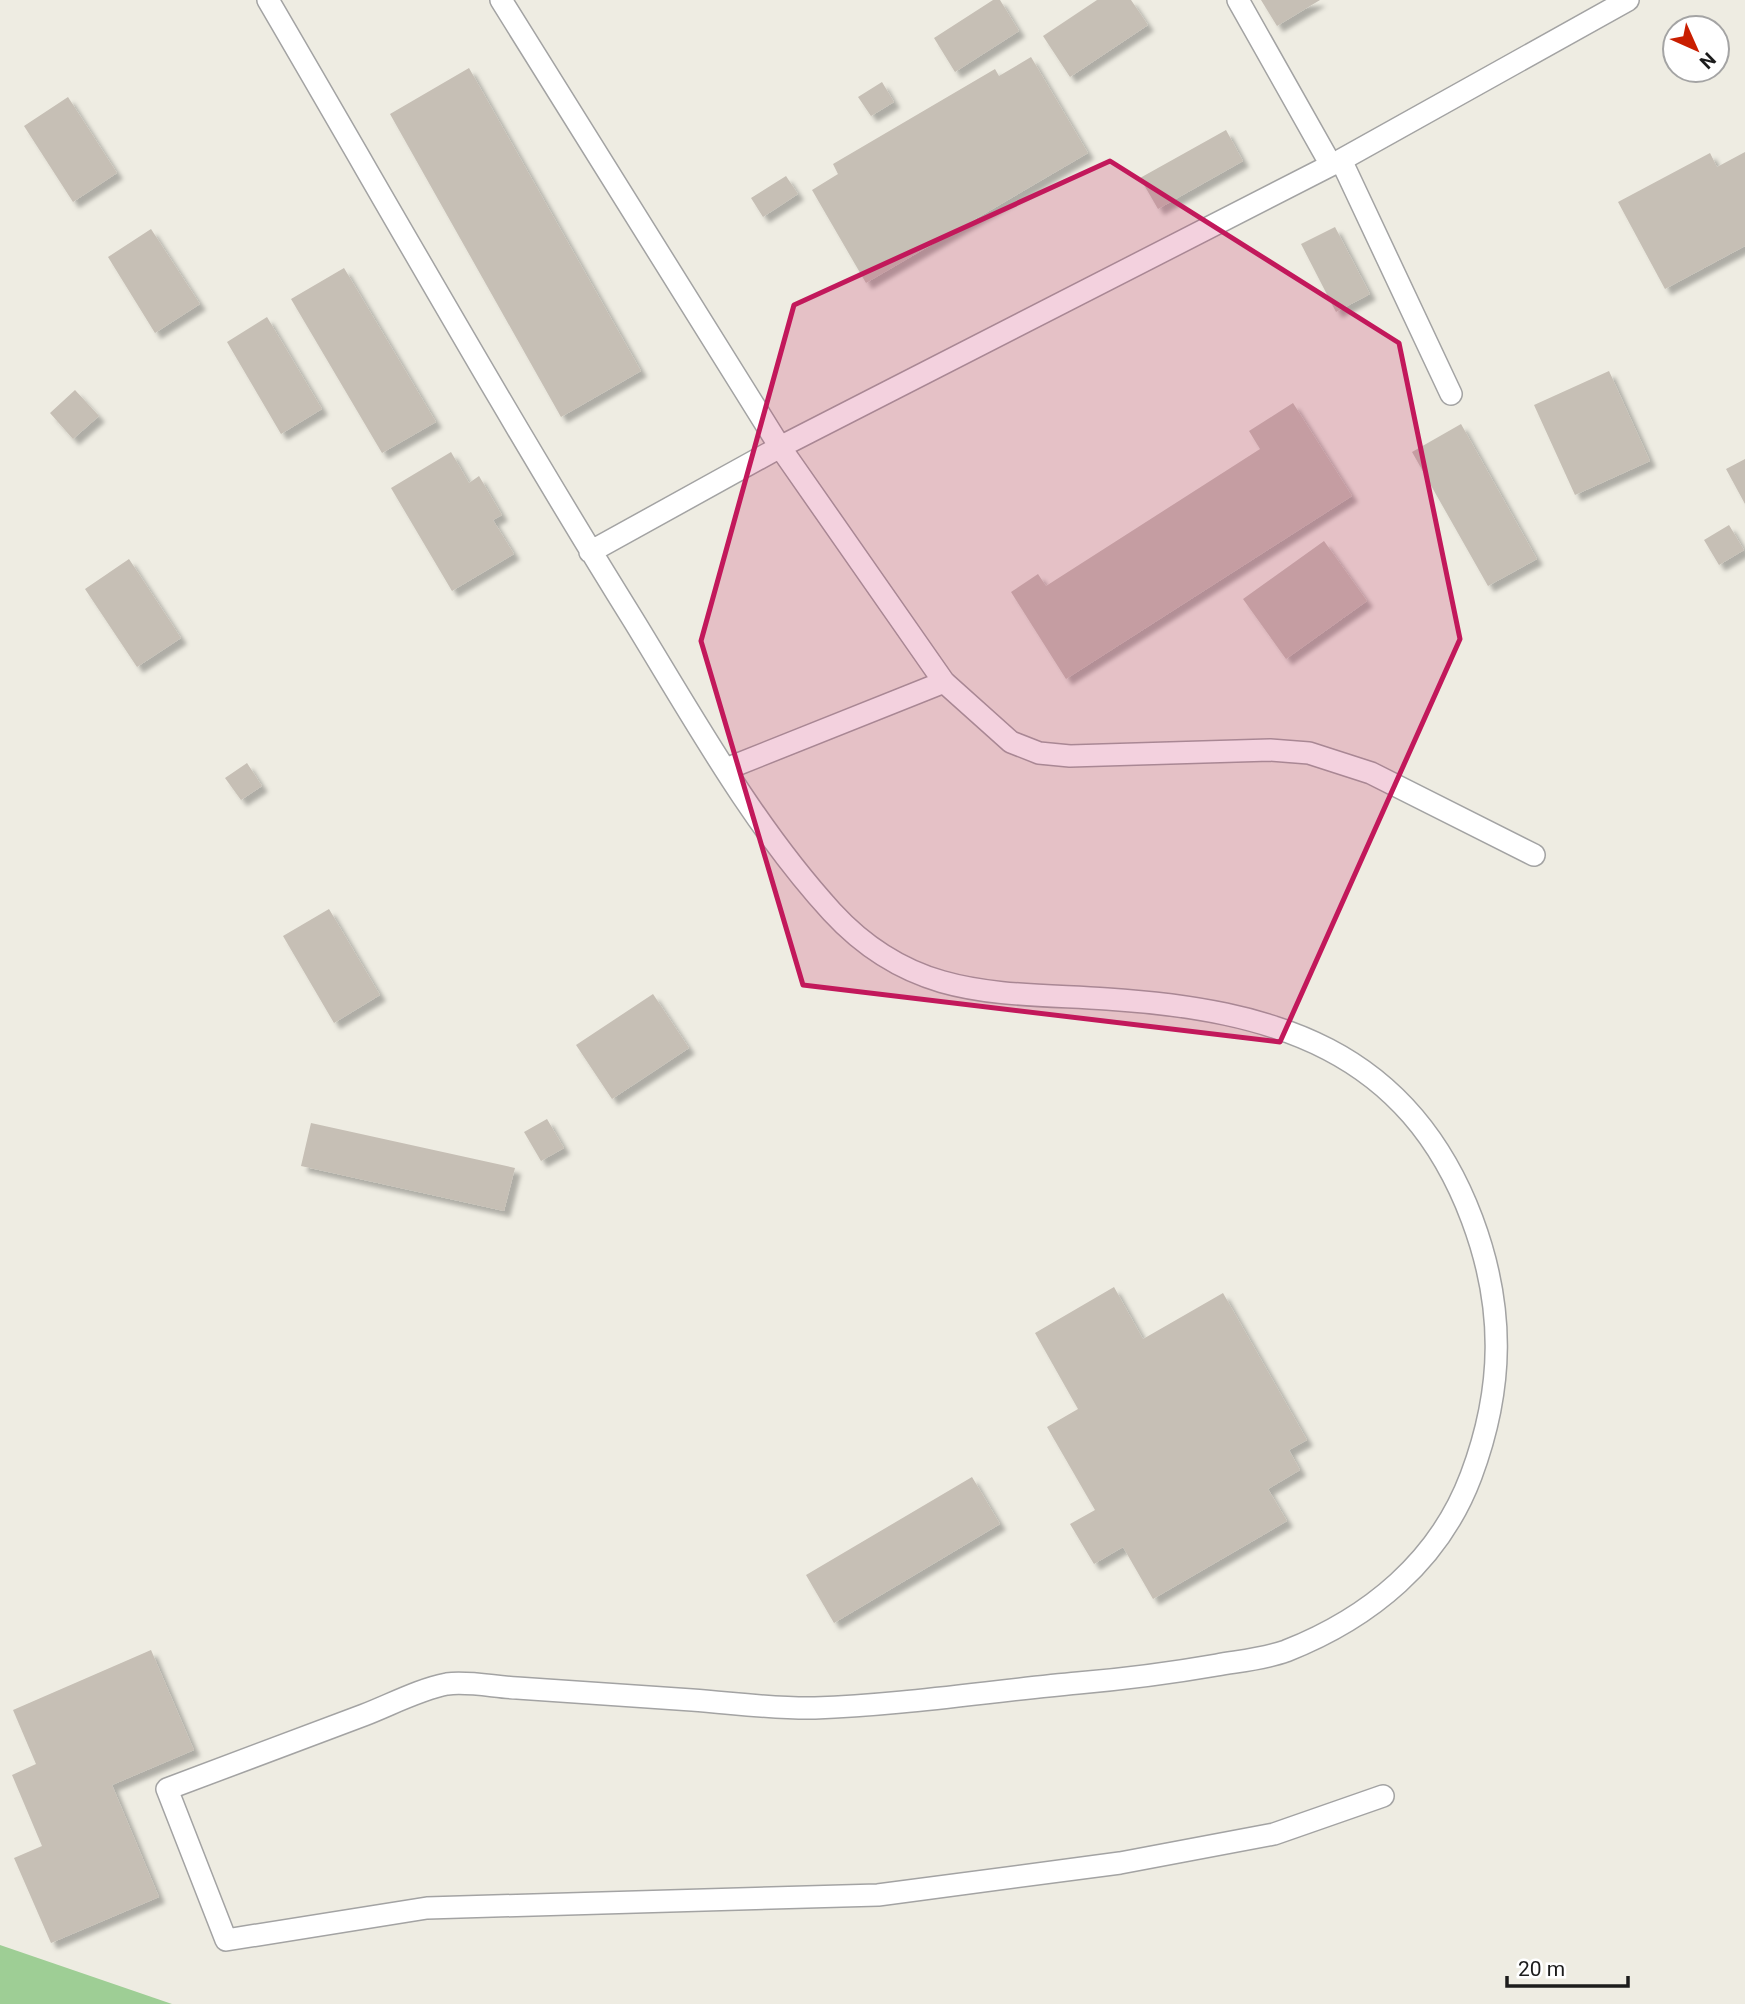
<svg xmlns="http://www.w3.org/2000/svg" width="1745" height="2004" font-family="Roboto,sans-serif">
  <style>
    .forest { fill: #9ece95 }
    .building { fill: #c6bfb5; filter: url(#shadow) }
    .lines { fill: none; stroke-linecap: round; stroke-linejoin: round }
    .service-casing { stroke: #a3a3a3; stroke-width: 24 }
    .service { stroke: #fff; stroke-width: 21 }
    .marked { fill: #c2185b; fill-opacity: 0.2; stroke: #c2185b; stroke-width: 5; stroke-linejoin: round }
  </style>
  <defs>
    <filter id="shadow"><feDropShadow dx="6" dy="6" stdDeviation="2" flood-color="#0004"/></filter>
  </defs>
  <rect width="100%" height="100%" fill="#eeece2"/>
  <path class="forest" d="M0,1945L172,2004H0Z"/>
  <path class="building" d="M993,0H1000L1019,31L955,72L934,38Z
    M1097,0H1131L1148,25L1070,77L1043,36Z
    M1261,0H1320L1277,26Z
    M1031,57L1088,153L866,283L812,190L838,174L833,164L995,69L999,76Z
    M469,68L641,371L561,417L390,114Z
    M882,82L894,102L871,116L858,97Z
    M68,97L117,173L73,202L24,126Z
    M1226,130L1243,161L1158,209L1140,178Z
    M1745,152V246L1665,289L1618,202L1710,153L1717,167Z
    M786,176L798,194L763,217L751,198Z
    M1335,227L1370,294L1336,312L1301,244Z
    M151,229L200,304L155,333L108,257Z
    M344,268L436,422L382,453L291,299Z
    M267,317L322,409L281,434L227,342Z
    M1609,371L1650,461L1575,495L1534,405Z
    M75,390L99,416L73,439L50,413Z
    M1293,403L1352,496L1066,679L1011,592L1038,574L1046,586L1260,449L1249,431Z
    M1461,424L1537,559L1488,586L1412,452Z
    M451,452L469,483L479,476L502,515L493,520L514,554L452,591L391,488Z
    M1745,459V504L1726,469Z
    M1729,525L1744,550L1719,565L1704,540Z
    M1324,541L1367,601L1286,659L1243,599Z
    M129,559L181,638L137,667L85,589Z
    M247,763L262,786L241,800L225,778Z
    M329,909L380,995L334,1023L283,936Z
    M653,994L689,1048L612,1099L576,1045Z
    M547,1119L564,1148L541,1161L524,1132Z
    M311,1123L515,1168L504,1211L301,1166Z
    M1114,1287L1143,1339L1223,1293L1307,1440L1289,1450L1300,1470L1268,1489L1287,1521L1153,1599L1123,1547L1094,1564L1070,1524L1095,1510L1047,1427L1078,1409L1035,1333Z
    M972,1477L1000,1524L834,1623L806,1575Z
    M151,1650L194,1750L112,1785L159,1897L51,1943L14,1858L42,1846L12,1775L36,1764L13,1710Z"/>
  <g class="lines">
    <g class="service-casing">
      <path id="service" d="M268,0C389,207 507,417 634,621C694,719 754,827 832,912C913,1000 997,992 1107,999C1274,1010 1408,1049 1472,1219C1505,1307 1504,1388 1471,1476C1439,1561 1370,1618 1286,1651C1264,1659 1240,1661 1217,1665C1171,1673 1125,1679 1078,1683C991,1691 902,1705 815,1708C775,1709 733,1703 692,1700C634,1696 575,1692 517,1688C495,1687 468,1681 447,1684C420,1689 390,1705 364,1715C298,1740 232,1764 167,1789L226,1940L427,1908L878,1895L1120,1863L1274,1834L1383,1796
        M501,0L780,447L944,682L1011,742L1039,753L1070,756L1270,750L1309,753L1371,773L1534,855
        M1238,0L1331,165
        M1341,160L1451,394
        M590,552L780,447L1341,160L1628,0
        M726,769L944,682"/>
    </g>
    <use href="#service" class="service"/>
  </g>
  <path class="marked" d="M1110,161L1399,343L1460,639L1280,1042L803,985L701,641L794,305Z"/>
  <g transform="translate(1696 49) rotate(135)"><circle r="33" fill="#ffffff" stroke="#a4a4a4" stroke-width="2"/>
  <path d="M0-5L12 26L0 18L-12 26Z" fill="#c91e00"/>
  <text y="-10" font-size="19" font-weight="bold" text-anchor="middle" fill="#1c1c1c">N</text>
  </g>
  <path d="M1507 1976v10h121v-10" fill="none" stroke="#1c1c1c" stroke-width="3.5"/>
  <text x="1518" y="1976" font-size="21" fill="#1c1c1c" stroke="#ffffff" stroke-width="5" paint-order="stroke">20 m</text>
</svg>
